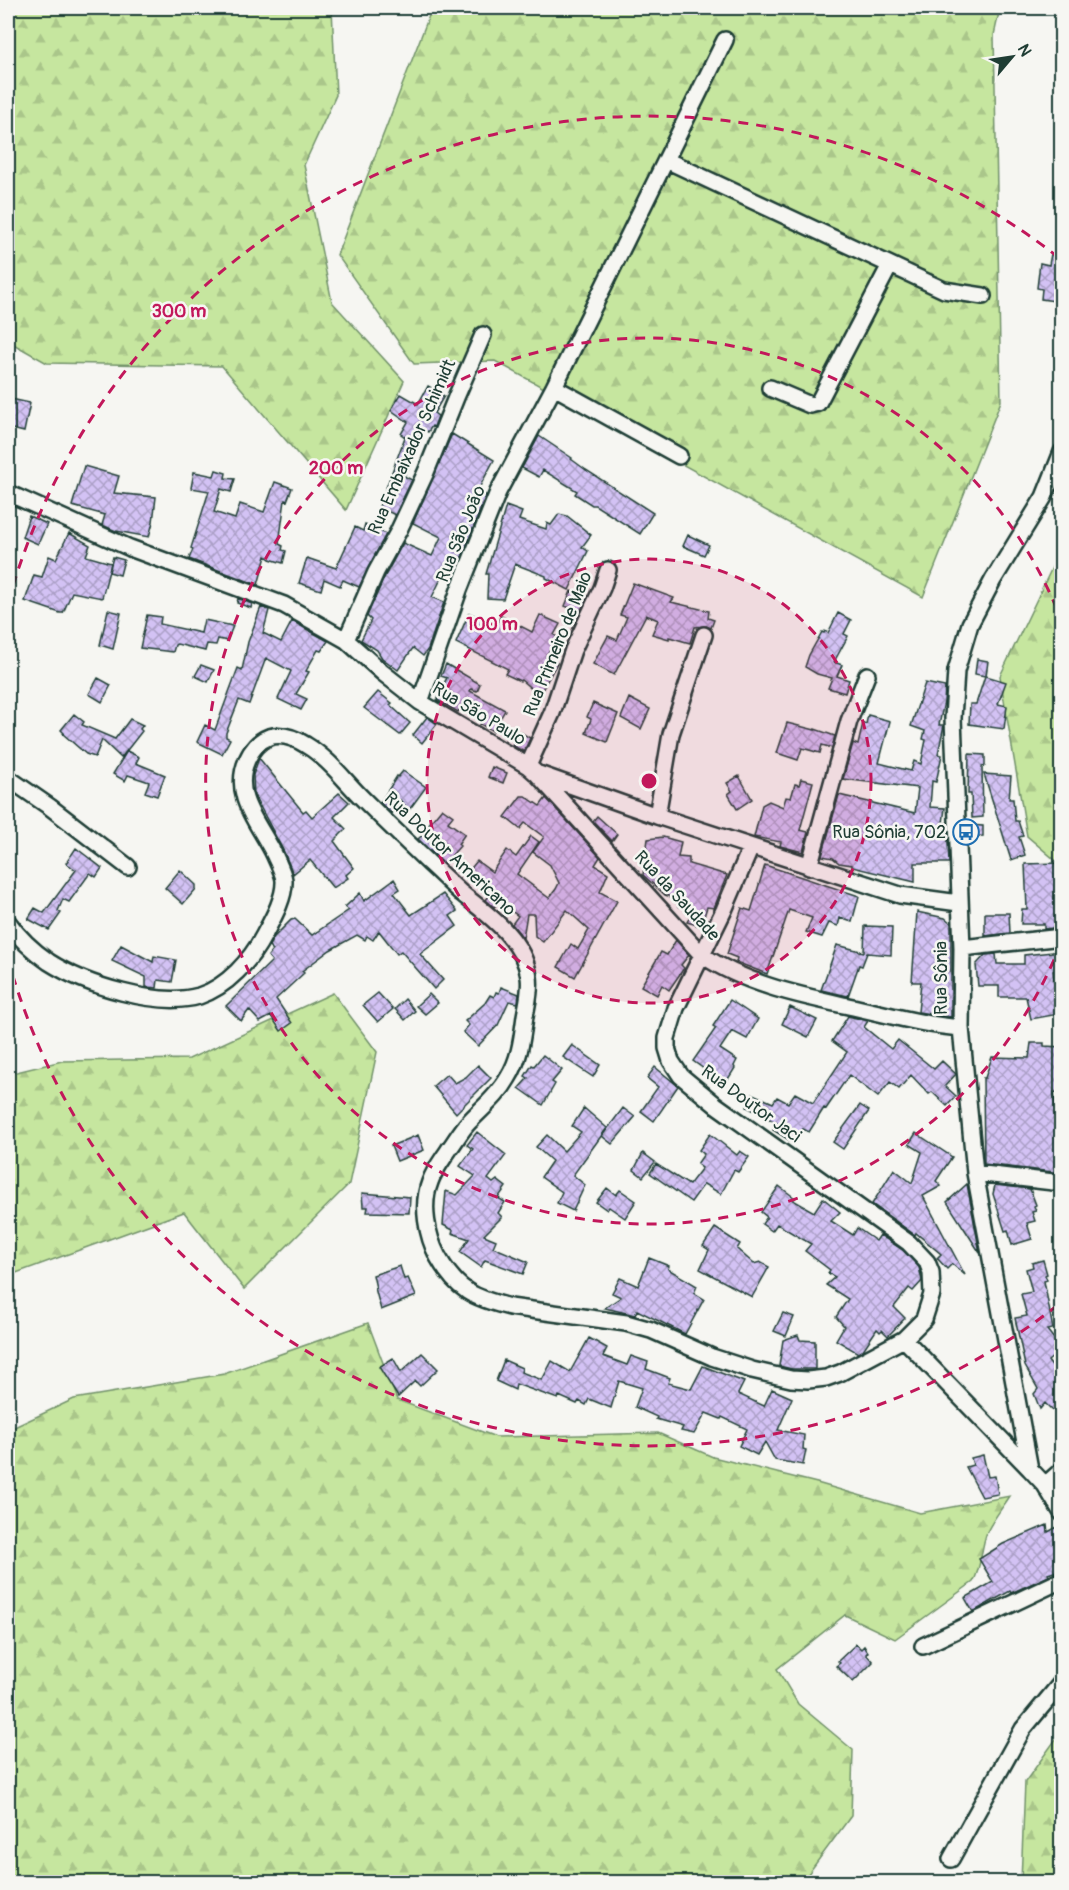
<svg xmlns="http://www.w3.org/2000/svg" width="1069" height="1890" font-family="Pangolin,sans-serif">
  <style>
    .forest { fill: url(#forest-firs); stroke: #72926a; stroke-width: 1.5 }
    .building { fill: url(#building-cross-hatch); stroke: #1f3d34; stroke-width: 1.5 }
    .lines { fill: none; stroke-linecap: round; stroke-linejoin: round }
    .minor-casing { stroke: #1f3d34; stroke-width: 20 }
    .minor { stroke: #f6f6f2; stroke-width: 15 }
    .ring { fill: none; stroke: #c2185b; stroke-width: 3; stroke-dasharray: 10 8 }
    .labels { text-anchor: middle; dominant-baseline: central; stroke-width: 5; stroke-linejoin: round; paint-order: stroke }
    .street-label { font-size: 18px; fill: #1f3d34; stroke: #f6f6f2 }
    .poi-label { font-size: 18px; fill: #1f3d34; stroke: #f6f6f2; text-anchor: end }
    .centre { fill: #c2185b; stroke: #f6f6f2; stroke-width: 3 }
    .ring-label { font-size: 18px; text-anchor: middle; font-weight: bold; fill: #c2185b; stroke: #f6f6f2; stroke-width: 5; stroke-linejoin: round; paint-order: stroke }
  </style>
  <defs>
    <pattern id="forest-firs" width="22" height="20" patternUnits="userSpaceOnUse" patternTransform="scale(1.5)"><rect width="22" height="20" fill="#c6e69f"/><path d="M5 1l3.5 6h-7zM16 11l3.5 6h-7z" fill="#aac68a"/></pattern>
    <pattern id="building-cross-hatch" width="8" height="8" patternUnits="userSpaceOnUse" patternTransform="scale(1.5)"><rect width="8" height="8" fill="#d3c2f4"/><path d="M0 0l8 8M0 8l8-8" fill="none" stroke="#ab9fc6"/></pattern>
  </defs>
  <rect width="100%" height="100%" fill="#f6f6f2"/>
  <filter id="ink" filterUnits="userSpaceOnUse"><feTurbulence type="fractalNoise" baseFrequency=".0167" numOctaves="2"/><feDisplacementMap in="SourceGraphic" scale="12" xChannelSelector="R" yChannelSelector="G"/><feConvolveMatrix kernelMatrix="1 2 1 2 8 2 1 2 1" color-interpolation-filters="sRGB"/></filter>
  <g filter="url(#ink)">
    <path class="forest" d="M8,8H332L336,95L304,165L332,302L404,381L346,510L222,366L47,363L8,341Z
      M432,8H1000L994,35L1001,401L923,597L495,361L414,364L337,255Z
      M1061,549V865L1027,836L1000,676Z
      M333,993L377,1052L349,1184L244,1289L184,1212L8,1276V1074L62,1061L189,1059Z
      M368,1323L397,1400L496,1437L658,1433L713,1457L817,1483L920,1513L1010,1496C1003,1507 993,1519 987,1532C981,1547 981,1570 973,1582L895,1639L845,1615L777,1669L798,1704L853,1750L851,1816L808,1874L798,1882H8V1430L74,1399L224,1374Z
      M1061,1732V1882H1021L1025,1782Z"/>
    <path class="building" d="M1051,254L1062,256V302L1041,299L1042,289L1037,288L1040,263L1049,265Z
      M428,386L444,396L434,413L438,416L434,427L432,426L428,432L423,429L408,453L414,458L404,476L412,480L395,515L379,507L405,437L401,434L408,422L391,410L401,394L418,404Z
      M11,399L30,403L24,432L8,428Z
      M452,434L494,460L478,490L486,495L455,575L445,571L432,597L444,602L428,649L423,656L413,648L398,670L382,658L377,650L361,640L371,620L367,616L385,576L403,543L432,556L441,537L413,523Z
      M539,436L572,458L571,459L586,470L653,513L640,534L595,505H592L575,494L577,491L543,470L539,477L522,468Z
      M84,466L119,476L114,493L156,497L153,522L149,537L116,531L102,525L105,515L72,506Z
      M216,470L226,473L225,478L235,479L231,492L221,489L214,512L235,519L240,504L264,512L275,482L292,488L287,501L285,500L279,544L283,546L282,550L286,551L283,563L270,559L266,556L258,585L189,559L193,549L191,548L209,491L191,488L194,472L214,476Z
      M506,506L522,512L519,520L546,529L547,523L551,525L559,514L567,516L591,535L582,547L588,551L569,590L546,578V576L515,564L503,599L487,598L488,574H486Z
      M29,516L47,524L38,544L22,537Z
      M365,524L386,534L359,587L343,580L340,586L324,579L321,590L299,583L307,558L336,568L355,527L363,531Z
      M69,533L90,545L86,556L111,563L102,598L72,592L63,613H60L25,601L34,575L42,577L49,556L56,559Z
      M688,535L709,545L704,555L683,546Z
      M113,557L124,560L120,575L109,572Z
      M633,583L674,598L671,602L709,611L708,618L714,620L711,628L706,626L695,627L690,643L669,637V639L652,634L658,620L646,615L614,675L593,664L608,636L617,640L627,617L620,615Z
      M571,591L586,600L580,612L565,606Z
      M238,598L252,604L251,608L237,603Z
      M261,607L269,610L263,633L281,642L292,621L328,641L321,651L318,650L306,671L309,672L296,694L307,699L301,710L278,699L291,671L266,658L249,704L239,700L226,733V737L230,739L222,754L197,742L205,725L215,730L238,668L242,670L248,642Z
      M108,610L121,613L113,649L100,645Z
      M469,613L496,625L501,616L532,632L540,615L560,624L554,635L557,637L546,657L557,663L541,692L534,691L521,680L520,681L505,674L508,669L456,643Z
      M838,613L851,620L844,634L848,636L834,662L842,665L837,676L849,680L845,693L828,688L832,678L817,674L805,667L809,655L822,632L824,633L825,631L828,633Z
      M147,615L161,617L160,624L201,633L204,620L233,626L227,641L218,639L216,645L207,644L205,651L177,644L175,645L173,652L140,648Z
      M977,659L988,661L986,676L1006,682L998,704L1007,706L1004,729L969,724L970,704H976L985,676L975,674Z
      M446,664L480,684L477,691L471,689L470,691L505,710L493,731L480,724L485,716L464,703L458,712L437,700L443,691L440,690L447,678L441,676Z
      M201,665L214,670L208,682L195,676Z
      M98,678L111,685L102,702L89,694Z
      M925,683L945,687L944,702L939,725H944L938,754L942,755L936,782L932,781L930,807L945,808L943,823H947L949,863H915V882L852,867V865L839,863L833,858L822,856L839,795L915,813L918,788L843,779L853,743L858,745L863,723L866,724L868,715L890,721L879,763L911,771L914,761L921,764L926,740L923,739L925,731L911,726Z
      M378,692L392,703L390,705L410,723L400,735L364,708Z
      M629,698L650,709L641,729L621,718Z
      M593,703L618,714L607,742L586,733L591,719L587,717Z
      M74,714L84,722L82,725L115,739L130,719L143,725L140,729L142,731L121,758L102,740L95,757L86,754L63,734L64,733L61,730Z
      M427,717L437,724L422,743L413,735Z
      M787,723L815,730V729L835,736L832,748L822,745L820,753L802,748L798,760L777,753Z
      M520,732L530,738L524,752L512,745Z
      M127,751L139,757L136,763L165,775L157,796L145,792L149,782L128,775L125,781L113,774Z
      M969,754L985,755V766L982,767L983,817L972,818L971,794H968Z
      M259,758L303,812L306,810L312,817L339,793L349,802L334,817L346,829L334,841L354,868L346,875L348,878L333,888L310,860L293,874L284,852L254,795L253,775Z
      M492,767L507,773L503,783L488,777Z
      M403,771L426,787L409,810L400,800L391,813L380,803L397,776L398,777Z
      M984,774L1011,776L1009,799H1013L1015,821H1018L1023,836L1019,837L1025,855L1011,860Z
      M739,776L752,799L737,809L728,794L732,791L727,783Z
      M801,779L813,782L800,830L808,832L803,852L780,846L781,842L754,837L762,805L769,801L783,807L786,797L791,798L795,784L799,785Z
      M521,796H525L540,806L546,798L600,857L595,865L608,873L600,892L617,901L575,977L558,967L571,944L578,949L589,930L567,910L543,942L535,936L534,914H527L523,938L512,924L518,916L499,902L494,907L486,900L489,896L482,890L485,885L468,872L477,861L492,872L507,850L516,857L531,836L539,842L517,874L549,898L556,889L559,883L550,865L533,852L544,837L525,823L520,829L505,817Z
      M442,808L453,816L448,822L465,834L458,844L460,846L444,864L418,839L426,832L424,830Z
      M597,816L617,834L612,841L593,821Z
      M967,825L983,826V836L967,837Z
      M663,837L681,842L678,857L689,858V864L727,875L714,908L707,907L701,926L687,922L693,911L678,906L680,900L665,895L643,875L648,839Z
      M76,848L102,868L96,877L90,873L69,902L63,899L58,911L61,913L49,930L28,919L35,908L44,913L76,870L66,863Z
      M1061,863L1062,927L1044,929V924H1021L1022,909H1027L1025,864Z
      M765,865L859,896L852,922L840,918L838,926L829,923L822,937L806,932L812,918L789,910L767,974L736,962L737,958L727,954L742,908L751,911Z
      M180,870L196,885V889L183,904L165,888Z
      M394,879L400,889L394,893L411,915L443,894L457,911L450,916L457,926L420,954L443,980L434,989L401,951L397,954L379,931L373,940L367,936L365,940L357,935L330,950L302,971L304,973L276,999L292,1023L281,1031L271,1016L260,1022L249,1010L241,1021L226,1006L272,961L268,956L273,950L269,946L274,937L291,920L295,919L312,935L349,910L345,907L360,893L364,901Z
      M917,912L945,918L951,923V1017L918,1012L921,982H912Z
      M985,913H1009L1010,933L985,936Z
      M865,926L892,927L891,955L867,953L862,966L859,965L848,996L821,990L837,945L864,952Z
      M676,940L689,955L681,965L684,968L669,990L662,985L657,995L641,986L661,952L667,955Z
      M121,945L153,962L154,956L176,960L172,982L158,980L157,988L146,987V977L112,961Z
      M1062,951V970L1053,971L1059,1014L1031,1019L1026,997H999V986H978L976,965L985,955L996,954L997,964H1024V955Z
      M501,987L519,994L518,1003L509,1001L498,1025L478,1046L463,1032L469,1025L465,1021L485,1003L490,995L494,997L496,992L499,993Z
      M378,993L393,1009L378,1022L363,1005Z
      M429,994L438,1003L425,1014L416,1006Z
      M405,999L415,1011L405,1020L395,1009Z
      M730,1000L758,1019L747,1039L732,1031L720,1049L737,1060L734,1066L735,1068L725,1084L693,1061L716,1028L713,1026Z
      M790,1007L817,1020L808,1037L782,1024Z
      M848,1016L868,1021L864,1027L891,1049L898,1040L934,1069L942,1061L956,1074L945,1086L956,1096L947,1106L932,1092L929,1094L911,1075L899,1089L890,1082L878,1097L849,1075L826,1109L824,1108L809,1132L803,1129L794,1143L773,1130L777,1123L747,1107L753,1094L773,1103L777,1097L788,1103L795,1093L813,1103L847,1052L832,1041Z
      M1031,1043H1044V1046L1062,1047V1093L1054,1092L1057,1125L1062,1126V1173L984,1164L983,1078H985L992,1057L1029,1058Z
      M572,1045L600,1065L593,1077L563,1057Z
      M543,1055L562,1070L552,1082L555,1084L543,1105L519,1088L528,1078L525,1076L532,1065L534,1066Z
      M478,1065L491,1078L456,1113L433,1086L447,1074L455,1083L466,1077Z
      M655,1067L678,1086L654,1121L641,1111L658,1087L647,1078Z
      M860,1105L869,1111L843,1149L833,1142Z
      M584,1108L607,1128L573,1175L585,1185L573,1211L557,1203L562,1192L541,1177L552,1161L536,1147L547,1135L564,1151L581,1132L572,1126Z
      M623,1108L635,1117L612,1144L602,1136Z
      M477,1132L506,1155L488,1179L493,1183L497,1180L506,1187L498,1198L505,1202L498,1213L502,1217L484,1235L496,1240L493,1247L528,1262L523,1274L485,1260L481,1267L460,1252L469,1239L452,1233L453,1230L443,1225L446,1191L457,1195L475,1176L460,1166L473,1149L467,1145Z
      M916,1133L952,1157L936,1181L941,1186L923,1196L965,1275L952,1264L947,1269L937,1258L941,1254L916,1233L915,1235L872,1204L894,1169L912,1183L922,1152L909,1144Z
      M710,1134L737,1155L740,1151L749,1157L738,1172L734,1170L721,1194L704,1184L691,1202L650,1173L656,1164L689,1185L702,1168L697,1164L704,1154L699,1150Z
      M418,1135L424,1150L397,1161L391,1146Z
      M643,1153L655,1162L643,1177L634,1170Z
      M967,1184L980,1253L947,1202Z
      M995,1185L1030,1189L1036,1205L1034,1206L1036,1211L1032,1212L1035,1221L1027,1223L1032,1239L1012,1245L1008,1230L1005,1231L993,1194Z
      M779,1186L795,1198L793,1200L814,1212L823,1198L840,1212L831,1221L853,1235L857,1228L876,1241L880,1235L903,1250L919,1267L922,1281L913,1291L909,1288L894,1307L905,1318L888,1336L882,1330L880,1332L877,1329L863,1350L858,1353L836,1340L844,1326L836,1317L848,1299L826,1285L835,1277L828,1273L830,1270L805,1251L811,1244L777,1224L772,1231L762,1224L767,1217L761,1212Z
      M607,1188L616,1195L620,1190L636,1201L625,1218L609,1207L607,1210L596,1202Z
      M362,1193L410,1197L409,1213L367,1212L368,1207H363Z
      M715,1228L740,1244L737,1249L754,1264L760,1262L769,1267L752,1297L700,1269L709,1250L703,1246Z
      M649,1258L669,1266L668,1269L697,1286L694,1293L704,1299L685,1334L637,1310L635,1315L605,1308L621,1297L612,1293L620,1278L638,1286Z
      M1043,1260L1047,1274L1045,1275L1047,1280L1044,1281L1053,1329L1047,1330L1062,1349L1048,1361L1062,1380V1420L1045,1403L1040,1409L1034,1394L1038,1389L1025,1366L1015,1318L1027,1316L1021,1294L1032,1292L1026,1269L1033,1267L1032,1263Z
      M400,1266L404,1279L408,1278L416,1296L381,1310L375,1288H376L373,1275Z
      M783,1313L794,1317L786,1336L774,1331Z
      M798,1335L800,1340L815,1341V1369H792L779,1366L783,1340Z
      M589,1338L607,1348L603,1356L627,1365L631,1356L648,1362L646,1369L670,1378L668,1383L691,1389L703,1366L744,1382L738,1394L764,1406L772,1389L792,1398L778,1430L804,1435L803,1449L806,1450L803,1465L775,1460L765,1442L757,1455L739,1446L747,1429L722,1417L721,1419L706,1413L694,1434L681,1431L683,1427L656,1419L657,1417L635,1407L642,1388L619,1381L611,1408L589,1399L586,1405L579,1401L577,1404L559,1396L558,1399L516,1384L515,1390L496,1381L504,1360L522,1368L521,1372L542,1380L552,1361L570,1372Z
      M422,1353L438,1369L420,1386L415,1381L398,1397L379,1367L393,1358L401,1372Z
      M983,1455L988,1477L995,1476L998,1494L982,1497L966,1467L973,1465L971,1458Z
      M1047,1525L1048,1532L1057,1527L1062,1541V1554L1056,1556L1060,1570L1048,1574L1049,1576L1011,1593L1010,1591L973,1612L965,1598L993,1582L979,1559L1003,1544Z
      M856,1644L861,1649L864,1646L868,1652L866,1654L873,1662L853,1682L836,1666L840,1663L838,1661Z"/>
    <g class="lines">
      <g class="minor-casing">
        <path id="minor" d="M666,160L944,290L983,296
          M554,387L679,456
          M770,388L810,405L818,403L890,265
          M1062,452L1044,497L993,580L970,624L956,671L953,718L962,948L961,1028L975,1173L1030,1469L1045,1485L1062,1513
          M8,493L130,548L284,605L346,640L383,673L420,702L528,766L536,773L657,816L900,895L959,903
          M346,640L376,572L398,532L426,472L457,395L483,335
          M420,702L459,590L498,492L554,387L725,40
          M528,766L552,713L573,650L602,588L608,570
          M538,775L702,955C745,984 798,995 848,1006C886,1014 922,1025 961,1028
          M8,778L50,807L128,867
          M657,816L671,734L704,635
          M809,867L849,721L867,675
          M8,922C19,938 33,951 49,962C85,985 158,1008 199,996C227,987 251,960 264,935C272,920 285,898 284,880C283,872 278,863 275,856C260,824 231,797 247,760C251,751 258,741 269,737C281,733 295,738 306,745C328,758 344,780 362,798C384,820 406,841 428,862C439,872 450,883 461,893C489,915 524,940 529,977C531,990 527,1004 525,1016C522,1038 520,1059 508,1078C498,1096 482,1108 469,1122C462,1129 456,1140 450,1148C443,1159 434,1170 430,1182C421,1205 427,1236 438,1257C457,1291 474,1298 510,1307L626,1323L651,1330L712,1357L752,1370L791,1379L808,1380L826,1378L840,1373L904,1339L924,1319L932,1294L931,1272L927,1262L909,1243L716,1105L681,1076L671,1061L667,1048V1038L676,1008L724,910L751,847
          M962,948L1062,937
          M975,1173L1062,1183
          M904,1339L1030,1469
          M1045,1485L1062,1470
          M923,1646L1062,1580
          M951,1859L1023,1729L1062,1682"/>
      </g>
      <use href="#minor" class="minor"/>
    </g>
  </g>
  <circle cx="649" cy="781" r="222" fill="#c2185b" fill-opacity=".12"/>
  <g class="ring">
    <circle cx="649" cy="781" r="222"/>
    <path d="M1061 943A443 443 0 1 1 1061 619"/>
    <path d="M1058 1305A665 665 0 0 1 8 959M8 603A665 665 0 0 1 1058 257"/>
  </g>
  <defs>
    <g id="bus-ring" transform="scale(1.35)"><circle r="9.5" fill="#f6f6f2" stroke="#1f6fb2" stroke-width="1.5"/><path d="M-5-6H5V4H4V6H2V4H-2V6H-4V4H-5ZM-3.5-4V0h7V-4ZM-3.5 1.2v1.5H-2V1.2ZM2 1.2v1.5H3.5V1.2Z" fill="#1f6fb2"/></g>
  </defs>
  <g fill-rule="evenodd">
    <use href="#bus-ring" x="966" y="832"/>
  </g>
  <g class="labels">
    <g class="street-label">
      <text transform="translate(412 447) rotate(-66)">Rua Embaixador Schimidt</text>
      <text transform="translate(461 534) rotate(-68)">Rua São João</text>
      <text transform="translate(558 644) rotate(-68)">Rua Primeiro de Maio</text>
      <text transform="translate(479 714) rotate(31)">Rua São Paulo</text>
      <text transform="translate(450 854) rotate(43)">Rua Doutor Americano</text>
      <text transform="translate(677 896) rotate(47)">Rua da Saudade</text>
      <text transform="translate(941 978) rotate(-90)">Rua Sônia</text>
      <text transform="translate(751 1104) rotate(36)">Rua Doutor Jaci</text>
    </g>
    <g class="poi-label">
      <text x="946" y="832">Rua Sônia, 702</text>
    </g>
  </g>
  <circle cx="649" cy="781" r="9" class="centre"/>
  <g class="ring-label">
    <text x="179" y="317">300 m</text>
    <text x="336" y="474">200 m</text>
    <text x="492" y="630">100 m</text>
  </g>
  <rect width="1069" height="1890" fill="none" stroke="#f6f6f2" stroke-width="30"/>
  <rect x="15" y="15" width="1039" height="1860" fill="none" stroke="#1f3d34" stroke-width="2" filter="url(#ink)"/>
  <g transform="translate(1012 57) rotate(61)" stroke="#f6f6f2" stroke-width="4.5" paint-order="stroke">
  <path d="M0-4.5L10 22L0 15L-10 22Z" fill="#1f3d34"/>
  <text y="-9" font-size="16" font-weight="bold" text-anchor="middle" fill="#1f3d34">N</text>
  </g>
</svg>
